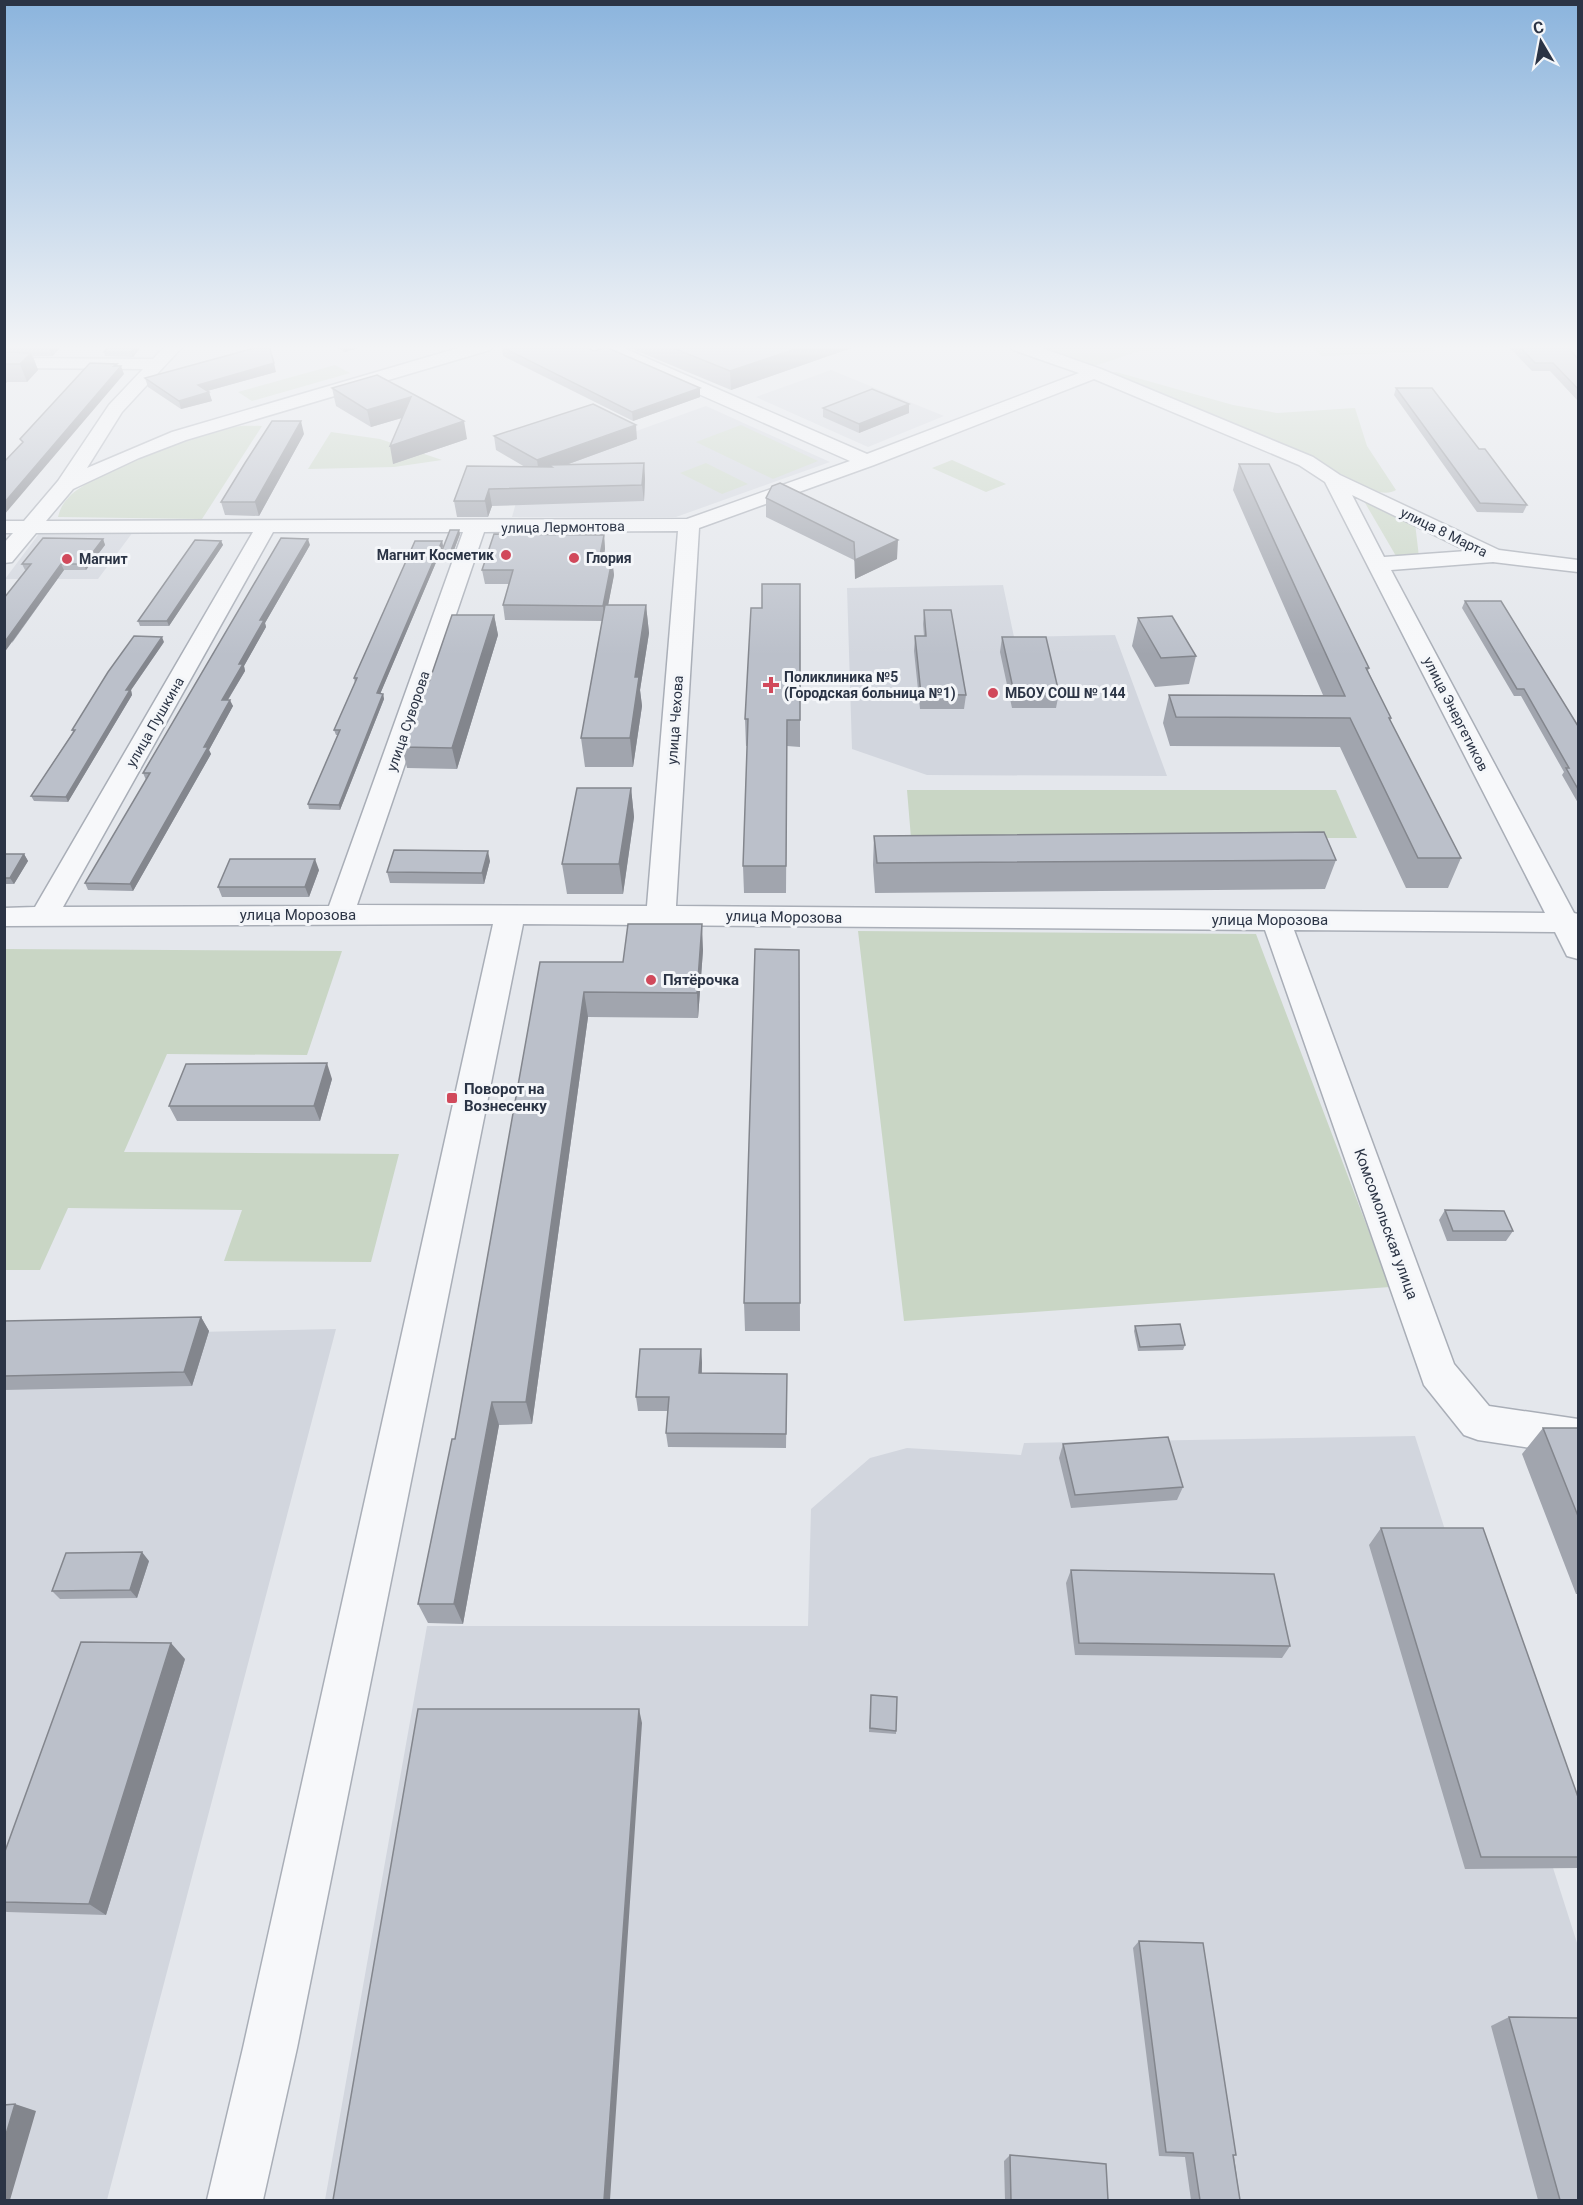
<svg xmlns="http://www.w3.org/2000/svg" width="1583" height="2205" font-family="Roboto,sans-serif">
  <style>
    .built { fill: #d2d6de }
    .green { fill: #c9d6c5 }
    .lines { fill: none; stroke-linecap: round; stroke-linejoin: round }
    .minor-casing { stroke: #a9aeb7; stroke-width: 3 }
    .minor { fill: #f7f8fa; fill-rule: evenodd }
    .wall { fill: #a1a5ae }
    .shaded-wall { fill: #83868d }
    .building { fill: #bbc0ca; stroke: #83868d; stroke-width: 1.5 }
    .poi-dot { fill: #d1495b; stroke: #f4f6f9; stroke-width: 2 }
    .labels { text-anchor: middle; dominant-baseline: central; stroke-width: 6; stroke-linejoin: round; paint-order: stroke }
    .far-street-label { font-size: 14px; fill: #2b3445; stroke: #f4f6f9 }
    .far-poi-label { font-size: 14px; font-weight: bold; fill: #2b3445; stroke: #f4f6f9; text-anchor: start }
    .street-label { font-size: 15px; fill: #2b3445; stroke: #f4f6f9 }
    .poi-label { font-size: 15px; font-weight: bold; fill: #2b3445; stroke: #f4f6f9; text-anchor: start }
  </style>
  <rect width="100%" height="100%" fill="#e4e7ec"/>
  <path class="built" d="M831,370L944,416L868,447L756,397Z
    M706,406L830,462L676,517H512L525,471Z
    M41,531L133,532L98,579H5Z
    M1003,585L1014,637L1115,635L1167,776L927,775L852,749L847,588Z
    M336,1329L107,2200H5L4,1336Z
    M1415,1436L1578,1946V2200H325L427,1626H808L811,1509L870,1458L907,1448L1021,1455L1024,1443Z"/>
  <path class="green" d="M1041,346H1219L1140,351L1094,366Z
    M1311,346H1430L1435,351L1322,356Z
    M335,365L350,373L252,401L238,392Z
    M1116,372L1233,405L1277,413L1355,408L1367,446L1396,490C1381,499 1359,483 1345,476C1267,439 1188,407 1109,373Z
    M741,425L818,461L773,479L696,442Z
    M262,426L202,519L58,517C60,509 63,503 69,497C94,471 197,436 234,427C243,425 253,426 262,426Z
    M331,432L380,439L442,460L394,467L308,469Z
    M952,460L1006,484L986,492L932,468Z
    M706,463L748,484L722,494L680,473Z
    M1361,496L1415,523L1419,557L1396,556Z
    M907,790H1336L1357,838H911Z
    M858,931L1256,934L1390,1287L904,1321Z
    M5,949L342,951L307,1055L167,1054L124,1152L399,1154L371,1262L224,1261L242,1210L68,1208L40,1270H5Z"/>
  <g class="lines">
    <g class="minor-casing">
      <path id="minor" d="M165,346H183L122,412L87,468L172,432L465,346H492L490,350L186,440L139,458L73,489L46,521L687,519L850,461L599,350L597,346H619L867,454L1079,373L1013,350L1011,346H1036L1101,369L1313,457L1340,475L1499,550L1578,560V572L1493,562L1391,570L1574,913L1578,914V959L1567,956L1555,932L1294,930L1454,1364L1489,1406L1578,1419V1455L1478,1440L1464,1435L1424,1385L1265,930L523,924L297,2048L263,2200H207L243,2048L493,924L4,926V908L35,907L253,532L36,533L12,562L4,563V543L13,533H4V521H24L58,481L109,405L143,369L4,368V358L153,359ZM1094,379L1299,465L1325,482L1545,913L676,906L699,528L874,465ZM1352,495L1467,551L1384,557ZM678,531L647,906L357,905L484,532ZM273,532H463L329,906L63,907Z"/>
    </g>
    <use href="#minor" class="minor"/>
  </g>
  <path class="wall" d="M4,346H62L52,356H33L38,370L27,382H7L4,385Z
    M142,346L133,357L105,356L104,352Z
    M334,346H365L345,352Z
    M629,346H857L731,390L630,348Z
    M1508,346H1567L1578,359V401L1550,371H1532Z
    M502,347L700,397L633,421L503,356Z
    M276,372L207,391L209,392L212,401L181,409L148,387L145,378Z
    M332,388L467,439L393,464L402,418L371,427L336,406Z
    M1396,388L1479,449L1527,505L1523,513L1477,512L1394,395Z
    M823,408L909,413L859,433L823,417Z
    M304,434L259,516L225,515L221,502Z
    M494,436L637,439L566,465L644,463L645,479L644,501L492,506L488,517H457L454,501L525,467L496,450Z
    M1239,464L1369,668L1368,671L1391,718L1390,721L1461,858L1448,888H1406L1340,747L1170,746L1163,723L1169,695H1323L1233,490Z
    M766,498L897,559L855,579L854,560L766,517Z
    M460,534L451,558H442L441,553Z
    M604,535L605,549L603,560H612L614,575L608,605H646L649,633L640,690L642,706L633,767H585L581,738L602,621L505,620L503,605L509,584H485L482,570Z
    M103,539L105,545L86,570H64L12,643L26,570H25L22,564Z
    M221,541L223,545L169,626H140L138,621Z
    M442,541L443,546L380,694H383L384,699L340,810L309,809L308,804L338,735H336L334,730L355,683L354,678Z
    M310,545L265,623L266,627L244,666L245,671L228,700L233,706L209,750L211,754L133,891L88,890L85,883L146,780L143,773Z
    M800,584V747L787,746L786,893H744L743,866L747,746H746L745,719L762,608Z
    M1465,601L1578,726V803L1562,775L1564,772L1521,696H1514L1462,608Z
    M924,610L966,695L964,709H920L914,651L915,636H924L923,624Z
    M494,615L498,635L457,769L407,768L402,747L429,682Z
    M1138,618L1196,656L1189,684L1155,687L1132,646Z
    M1002,637L1059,693L1056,708H1012L1000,652Z
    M164,642L131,690L132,695L68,802L34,801L31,796L73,732L72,730Z
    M631,788L634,817L623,894H567L562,864Z
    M874,836L1336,860L1325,889L875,893L873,865Z
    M4,854H24L28,861L14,884H4Z
    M490,861L484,884L390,883L387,872Z
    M319,870L309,897H222L218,887Z
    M703,950L698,1018L588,1017L532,1424L499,1425L463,1624L428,1623L418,1604L455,1439L540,962H623Z
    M799,950L800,1331H745L744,1303Z
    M332,1079L320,1121H177L169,1106Z
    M1445,1210L1513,1231L1506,1241H1447L1439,1220Z
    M201,1317L209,1331L192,1386L4,1390V1321Z
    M1135,1326L1185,1345L1183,1350L1138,1351L1134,1331Z
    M701,1349L702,1363V1373L787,1374L786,1448L668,1447L666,1433L668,1411H638L636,1397Z
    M1543,1428H1578V1594H1576L1522,1454Z
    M1063,1444L1183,1487L1177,1500L1071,1508L1059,1458Z
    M1381,1528L1578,1797V1868L1465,1869L1369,1545Z
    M149,1561L137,1598L60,1599L52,1591Z
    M1071,1570L1290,1646L1282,1658L1075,1655L1066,1583Z
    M185,1659L106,1915L7,1912L4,1911V1854Z
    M871,1695L896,1731V1734L869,1732Z
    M1139,1941L1236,2155L1234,2156L1240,2200H1191L1185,2157L1159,2156L1133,1948Z
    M1509,2017L1578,2200H1538L1491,2026Z
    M1010,2155L1108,2200H1005L1004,2161Z"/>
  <path class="shaded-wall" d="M48,346H62L52,356Z
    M137,346H142L133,357L131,352Z
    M344,346H365L345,352Z
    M804,346H857L731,390L730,371Z
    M31,353L38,370L27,382L20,364Z
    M274,363L276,372L200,393L198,385Z
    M117,364L119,369L121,366L124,374L4,515V503Z
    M4,375L7,382L4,385Z
    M700,388V397L633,421L632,412Z
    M209,392L212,401L181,409L179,401Z
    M411,397L415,414L371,427L367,410Z
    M909,404V413L859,433V424Z
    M301,421L304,434L259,516L255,502Z
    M464,421L467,439L393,464L390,446Z
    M636,425L637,439L552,470V467L549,465L550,471L539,474L537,460Z
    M644,463L645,479L644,501L642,485Z
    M489,489L492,506L488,517L485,501Z
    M459,530L460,534L451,558L450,553Z
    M604,535L605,549L600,575L599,560Z
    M103,539L105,545L86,570L84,564Z
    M308,539L310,545L265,623L266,627L244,666L245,671L224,706L222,700L260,620Z
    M898,540L897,559L855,579V560Z
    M221,541L223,545L169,626L167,621Z
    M442,541L443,546L378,699L377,693Z
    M612,560L614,575L605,621L603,606Z
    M61,564L64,570L4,653V643Z
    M646,605L649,633L640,690L642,706L633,767L630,738L635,677Z
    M494,615L498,635L457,769L452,748Z
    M162,637L164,642L131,690L132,695L68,802L66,797L126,690Z
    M383,694L384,699L340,810L339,805Z
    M230,700L233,706L209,750L211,754L133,891L130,884Z
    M631,788L634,817L623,894L619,864Z
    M488,851L490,861L484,884L482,873Z
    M24,854L28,861L14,884L10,878Z
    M315,859L319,870L309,897L305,887Z
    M702,924L703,950L698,1018L697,993Z
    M584,992L588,1017L532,1424L526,1402Z
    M327,1063L332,1079L320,1121L314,1106Z
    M201,1317L209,1331L192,1386L184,1372Z
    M701,1349L702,1363L701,1387L699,1373Z
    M492,1402L499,1425L463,1624L454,1604Z
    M142,1552L149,1561L137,1598L130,1590Z
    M171,1643L185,1659L106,1915L89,1904Z
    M639,1709L642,1723L610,2200H604Z
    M15,2104L36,2111L10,2200H4V2141Z"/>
  <path class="building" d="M109,346H137L131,352H104Z
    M262,346H269L274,363L198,385L209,392L179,401L145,378Z
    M506,346H584L594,351L606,347L700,388L632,412L502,347Z
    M668,346H804L730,371Z
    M1519,346H1567L1578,359V389L1553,363H1535Z
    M4,352L31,353L20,364H4Z
    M90,363L117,364L114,366H121L4,503V462L23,442L20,439Z
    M377,375L464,421L390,446L411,397L367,410L332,388Z
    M1396,388H1432L1479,449H1485L1527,505L1480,503Z
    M872,389L909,404L859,424L823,408Z
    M593,404L636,425L537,460L494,436Z
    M272,421H301L255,502H221L245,463Z
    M644,463L642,485L489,489L485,501H454L467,466L552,467L549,465Z
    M1239,464H1269L1369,668H1366L1391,718H1389L1461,858H1418L1350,718L1176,717L1169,695L1345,696Z
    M780,483L898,540L855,560L854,542L766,498L772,486Z
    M450,530H459L450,553H441Z
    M494,534L604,535L599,560H612L603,606L503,605L513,570H482Z
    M43,538L103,539L84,564H61L4,643V598L31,564H22Z
    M281,538L308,539L260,620H264L239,664H243L222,700H230L204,747H208L130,884L85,883L150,773H143Z
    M195,540L221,541L167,621H138Z
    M415,541H442L377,693L383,694L339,805L308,804L340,730H334L357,678H354Z
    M762,584H800V720H787L786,866H743L748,719H745L751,608H762Z
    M1465,601H1501L1578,726V789L1566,768H1569L1524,689H1517Z
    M605,605H646L635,677H639L630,738H581Z
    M924,610H951L966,695L921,694L915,636H926Z
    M452,615H494L452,748L402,747L425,682H429Z
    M1172,616L1196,656L1161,658L1138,618Z
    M134,636L162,637L126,690H130L66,797L31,796L75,730H72L108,672Z
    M1002,637H1046L1059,693H1014Z
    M577,788H631L619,864H562Z
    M1324,832L1336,860L877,863L874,836Z
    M394,850L488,851L482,873L387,872Z
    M4,854H24L10,878H4Z
    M230,859H315L305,887H218Z
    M628,924H702L697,993L584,992L526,1402H492L454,1604H418L452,1439H455L540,962H623Z
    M755,949L799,950L800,1303H744Z
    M327,1063L314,1106H169L186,1064Z
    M1445,1210L1504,1211L1513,1231H1453Z
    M201,1317L184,1372L4,1376V1321Z
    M1180,1324L1185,1345L1140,1347L1135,1326Z
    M640,1349H701L699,1373L787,1374L786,1434L666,1433L669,1397H636Z
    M1543,1428H1578V1516Z
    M1168,1437L1183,1487L1075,1495L1063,1444Z
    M1381,1528H1483L1578,1797V1857H1481Z
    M142,1552L130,1590L52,1591L66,1553Z
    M1071,1570L1274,1574L1290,1646L1079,1643Z
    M81,1642L171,1643L89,1904L4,1902V1854Z
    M871,1695L897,1697L896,1731L870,1728Z
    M418,1709H639L604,2200H333Z
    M1139,1941L1203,1943L1236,2155H1233L1240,2200H1200L1193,2153L1166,2152Z
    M1509,2017L1578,2018V2200H1560Z
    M15,2104L4,2141V2105Z
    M1010,2155L1106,2164L1108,2200H1011Z"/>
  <linearGradient id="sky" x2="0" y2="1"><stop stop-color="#8bb4dd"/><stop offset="0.53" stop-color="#f3f4f6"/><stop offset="1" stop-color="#f3f4f6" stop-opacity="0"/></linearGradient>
  <rect width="1583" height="655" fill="url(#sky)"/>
  <g class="poi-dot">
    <circle cx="506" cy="555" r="6"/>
    <circle cx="574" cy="558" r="6"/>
    <circle cx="67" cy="559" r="6"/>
    <path d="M768 676h6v6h6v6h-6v6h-6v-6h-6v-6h6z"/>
    <circle cx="993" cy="693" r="6"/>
    <circle cx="651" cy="980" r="6"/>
    <rect x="446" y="1092" width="12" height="12" rx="3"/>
  </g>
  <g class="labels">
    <g class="far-street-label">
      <text transform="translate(563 527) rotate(-1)">улица Лермонтова</text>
      <text transform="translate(1444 532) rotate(26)">улица 8 Марта</text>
      <text transform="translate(1456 714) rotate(63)">улица Энергетиков</text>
      <text transform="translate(675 720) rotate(-86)">улица Чехова</text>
      <text transform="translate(408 721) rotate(-71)">улица Суворова</text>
      <text transform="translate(155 722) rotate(-60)">улица Пушкина</text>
    </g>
    <g class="far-poi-label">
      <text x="494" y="555" text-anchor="end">Магнит Косметик</text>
      <text x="586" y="558">Глория</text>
      <text x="79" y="559">Магнит</text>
      <text x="784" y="677">Поликлиника №5<tspan x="784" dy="16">(Городская больница №1)</tspan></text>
      <text x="1005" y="693">МБОУ СОШ № 144</text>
    </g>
    <g class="street-label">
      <text x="298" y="915">улица Морозова</text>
      <text transform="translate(784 917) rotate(1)">улица Морозова</text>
      <text x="1270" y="920">улица Морозова</text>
      <text transform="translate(1386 1224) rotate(70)">Комсомольская улица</text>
    </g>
    <g class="poi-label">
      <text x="663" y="980">Пятёрочка</text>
      <text x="464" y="1089">Поворот на<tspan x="464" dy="17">Вознесенку</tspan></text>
    </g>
  </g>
  <rect width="1583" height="2205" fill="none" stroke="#2b3445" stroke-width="12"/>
  <g transform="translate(1541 42) rotate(350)" stroke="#f4f6f9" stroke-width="4.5" paint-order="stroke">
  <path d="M0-4.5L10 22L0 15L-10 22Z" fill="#2b3445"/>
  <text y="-9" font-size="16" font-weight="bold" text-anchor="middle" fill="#2b3445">С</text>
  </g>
</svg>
